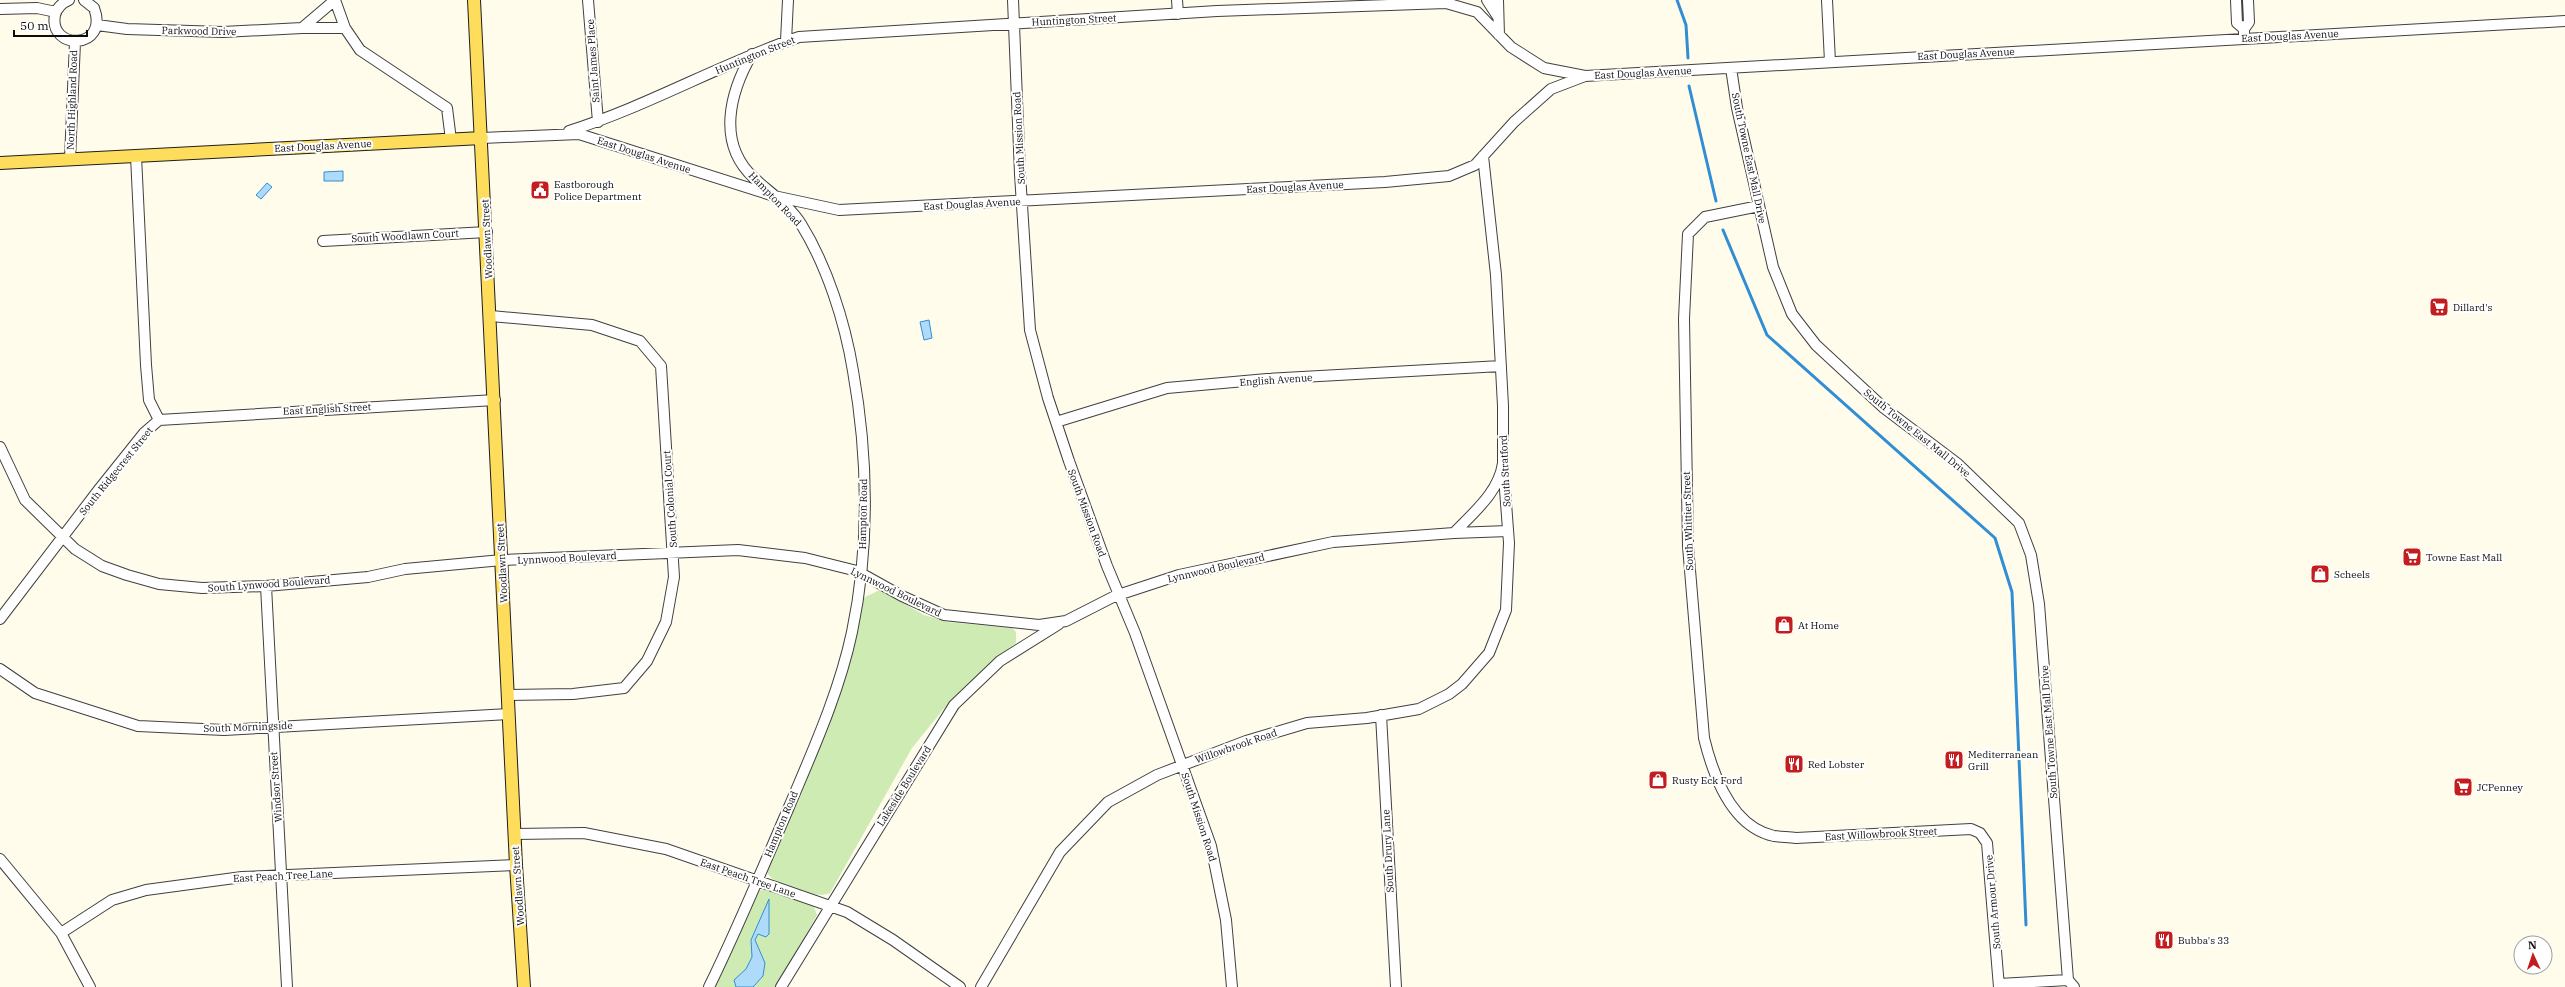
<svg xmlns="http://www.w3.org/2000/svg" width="2565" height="987" font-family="'IBM Plex Serif',serif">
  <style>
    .green { fill: #cfebb4 }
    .water { fill: #aedbf9; stroke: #318ed4 }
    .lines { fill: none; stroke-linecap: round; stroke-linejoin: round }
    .stream { stroke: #318ed4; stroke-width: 3 }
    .minor-casing { stroke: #404040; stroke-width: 12 }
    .major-casing { stroke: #1e1e1e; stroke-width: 14 }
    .minor { stroke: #fff; stroke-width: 10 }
    .major { stroke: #ffdd5c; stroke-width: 12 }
    .labels { text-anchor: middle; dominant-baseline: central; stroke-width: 4; stroke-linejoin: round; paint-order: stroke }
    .street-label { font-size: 10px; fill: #0d0d0d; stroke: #fff }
    .poi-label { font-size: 10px; fill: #0d0d0d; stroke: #fff; text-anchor: start }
  </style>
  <rect width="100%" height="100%" fill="#fffcec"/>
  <path class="green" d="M880,590L924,615L948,622L1012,628L1016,632V643L951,700L912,748L830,893C818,900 771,885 767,872L829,727L842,684L860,603L865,597Z
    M765,888L813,904L817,915L776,987H714L755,893Z"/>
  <path class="water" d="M343,171V181H324V172Z
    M267,183L272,187L261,199L256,195Z
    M929,320L932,338L924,340L920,322Z
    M769,899V934L766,937L758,934L755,940L765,963L763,976L753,987H736L734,980L746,969L752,957L751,940Z"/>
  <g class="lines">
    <path class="stream" d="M1677,0L1686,25L1688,58
      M1689,86L1716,201
      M1723,230L1767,335L1995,538L2012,592L2026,925"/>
    <g class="minor-casing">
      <path id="minor" d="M69,0C62,3 57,8 55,15C48,51 110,50 94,8L84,0
        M335,0L345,28L360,50L447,108L451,140
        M588,0L598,122
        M1013,0L1020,174L1030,330L1048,398L1069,461L1107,566L1135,633L1211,846L1226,920L1232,987
        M1177,0L1178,14
        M1487,0L1498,17
        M1498,0L1499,35
        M1827,0L1830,62
        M2236,0L2237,23L2244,29V38
        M0,9L37,8L56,12
        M97,25L127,29L223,32L302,28L335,0
        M302,28H345
        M2244,29L2249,22L2248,0
        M786,41L788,0
        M1731,68L1737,108L1773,267L1792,314L1816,345L1884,408L1958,464L2019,523L2031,555L2039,604L2068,980L2074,987
        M569,131C648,106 720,64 799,37L1217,11L1446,3L1477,12L1511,47L1544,68L1585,76
        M482,138L579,134L774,196L839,210L1385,182L1449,176L1475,165L1514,122L1551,89L1585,76L2565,21
        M70,159L75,42
        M1759,206L1705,217L1688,234L1684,319L1688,546L1704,738C1713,775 1732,827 1774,836C1781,837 1789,837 1796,838L1971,829L1980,833L1987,843L1999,987
        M323,241L487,232
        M491,316L592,325L640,341L661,366L674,577L666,622L647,661L624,688L573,694L508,695
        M159,420L495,400
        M1056,422L1167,388L1267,379L1501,366
        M0,447L25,500L75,549L102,566L127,575L159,584L202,588L266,586L368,577L405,569L502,560L738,550L805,558L857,571L902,596L944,615L1039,625L1066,621L1115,596L1179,575L1333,542L1454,533C1474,512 1499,492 1503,463
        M1454,533L1508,531
        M266,586L287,987
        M0,619L100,488L144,433L159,420L149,400L146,365L136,156
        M0,669L35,693L138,726L224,730L509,714
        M1381,715L1396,987
        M515,834L584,833L666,849L847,912L893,940L960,987
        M0,859L61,933L90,987
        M61,933L112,900L146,890L242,877L516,865
        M1999,984L2068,980
        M709,987C738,928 763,867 789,807C813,750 839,693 852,632C870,547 868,455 853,371C845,322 827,266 801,224C790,206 769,192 754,178C716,143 730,92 752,54
        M781,987L954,705L1000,661L1059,624
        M981,987L1060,852L1108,802L1157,775L1246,741L1307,723L1367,718L1419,709L1449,694L1462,684L1489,653L1506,610L1509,543L1503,463V406L1496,275L1483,156"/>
    </g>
    <g class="major-casing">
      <path id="major" d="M474,0L516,865L524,987
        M0,163L482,138"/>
    </g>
    <use href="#minor" class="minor"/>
    <use href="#major" class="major"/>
  </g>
  <defs>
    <g id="civic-square" transform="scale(1)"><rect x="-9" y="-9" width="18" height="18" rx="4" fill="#c41d20" stroke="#fff"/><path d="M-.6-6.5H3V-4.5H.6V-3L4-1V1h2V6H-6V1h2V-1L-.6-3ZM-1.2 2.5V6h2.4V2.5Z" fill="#fff"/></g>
    <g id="supermarket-square" transform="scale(1)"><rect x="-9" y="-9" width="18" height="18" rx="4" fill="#c41d20" stroke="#fff"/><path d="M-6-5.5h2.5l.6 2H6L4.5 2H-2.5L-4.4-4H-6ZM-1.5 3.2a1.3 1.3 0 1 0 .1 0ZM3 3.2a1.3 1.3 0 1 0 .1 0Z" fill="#fff"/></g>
    <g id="shop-square" transform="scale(1)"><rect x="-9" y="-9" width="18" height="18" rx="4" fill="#c41d20" stroke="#fff"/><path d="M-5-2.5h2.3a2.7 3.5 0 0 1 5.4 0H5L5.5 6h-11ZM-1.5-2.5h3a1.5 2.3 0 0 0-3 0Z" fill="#fff"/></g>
    <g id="restaurant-square" transform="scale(1)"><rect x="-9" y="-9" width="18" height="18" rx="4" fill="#c41d20" stroke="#fff"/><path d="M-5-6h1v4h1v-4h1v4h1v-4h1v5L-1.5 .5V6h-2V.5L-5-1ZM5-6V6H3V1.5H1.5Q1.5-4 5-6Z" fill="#fff"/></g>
  </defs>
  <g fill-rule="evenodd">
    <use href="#civic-square" x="540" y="190"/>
    <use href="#supermarket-square" x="2439" y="307"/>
    <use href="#supermarket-square" x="2412" y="557"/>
    <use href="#shop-square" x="2320" y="574"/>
    <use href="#shop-square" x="1784" y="625"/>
    <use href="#restaurant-square" x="1954" y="760"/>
    <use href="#restaurant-square" x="1794" y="764"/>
    <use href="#shop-square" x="1658" y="780"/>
    <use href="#supermarket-square" x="2463" y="787"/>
    <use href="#restaurant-square" x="2164" y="940"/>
  </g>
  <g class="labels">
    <g class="street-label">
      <text transform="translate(1074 20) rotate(-3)">Huntington Street</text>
      <text transform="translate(199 31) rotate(1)">Parkwood Drive</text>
      <text transform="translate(2290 36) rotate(-3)">East Douglas Avenue</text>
      <text transform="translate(1966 54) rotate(-3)">East Douglas Avenue</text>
      <text transform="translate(755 55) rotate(-22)">Huntington Street</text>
      <text transform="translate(593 61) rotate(-94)">Saint James Place</text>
      <text transform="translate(1643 73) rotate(-3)">East Douglas Avenue</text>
      <text transform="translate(72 100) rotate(-88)">North Highland Road</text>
      <text transform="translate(1019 138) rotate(-93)">South Mission Road</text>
      <text transform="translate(323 146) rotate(-3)">East Douglas Avenue</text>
      <text transform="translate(644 155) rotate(18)">East Douglas Avenue</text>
      <text transform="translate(1749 158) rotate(78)">South Towne East Mall Drive</text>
      <text transform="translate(1295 187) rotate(-3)">East Douglas Avenue</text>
      <text transform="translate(775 199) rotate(46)">Hampton Road</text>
      <text transform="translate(972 204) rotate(-3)">East Douglas Avenue</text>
      <text transform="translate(405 236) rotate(-3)">South Woodlawn Court</text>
      <text transform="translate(487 239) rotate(-93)">Woodlawn Street</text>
      <text transform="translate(1276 380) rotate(-4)">English Avenue</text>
      <text transform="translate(327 409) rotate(-3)">East English Street</text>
      <text transform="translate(1917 433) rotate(39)">South Towne East Mall Drive</text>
      <text transform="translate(116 471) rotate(-51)">South Ridgecrest Street</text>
      <text transform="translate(1505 471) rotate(-93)">South Stratford</text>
      <text transform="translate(670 499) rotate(-94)">South Colonial Court</text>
      <text transform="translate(1087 513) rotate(70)">South Mission Road</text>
      <text transform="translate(863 514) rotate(-89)">Hampton Road</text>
      <text transform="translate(1688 521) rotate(-92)">South Whittier Street</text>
      <text transform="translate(567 558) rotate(-3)">Lynnwood Boulevard</text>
      <text transform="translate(502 563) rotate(-93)">Woodlawn Street</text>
      <text transform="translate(1216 568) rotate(-13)">Lynnwood Boulevard</text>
      <text transform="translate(269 584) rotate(-4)">South Lynwood Boulevard</text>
      <text transform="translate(896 592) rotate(26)">Lynnwood Boulevard</text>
      <text transform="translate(248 727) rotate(-2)">South Morningside</text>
      <text transform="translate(2049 732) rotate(-94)">South Towne East Mall Drive</text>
      <text transform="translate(1236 746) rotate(-19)">Willowbrook Road</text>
      <text transform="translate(904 786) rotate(-58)">Lakeside Boulevard</text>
      <text transform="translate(276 787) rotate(-94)">Windsor Street</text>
      <text transform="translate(1199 817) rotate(72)">South Mission Road</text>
      <text transform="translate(781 824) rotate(-67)">Hampton Road</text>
      <text transform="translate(1881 834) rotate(-3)">East Willowbrook Street</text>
      <text transform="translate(1388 851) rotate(-93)">South Drury Lane</text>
      <text transform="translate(283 876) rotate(-3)">East Peach Tree Lane</text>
      <text transform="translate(748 878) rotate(19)">East Peach Tree Lane</text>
      <text transform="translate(518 886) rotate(-94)">Woodlawn Street</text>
      <text transform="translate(1993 902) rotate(-95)">South Armour Drive</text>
    </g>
    <g class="poi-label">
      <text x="554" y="184">Eastborough<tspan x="554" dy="12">Police Department</tspan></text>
      <text x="2453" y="307">Dillard's</text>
      <text x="2426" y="557">Towne East Mall</text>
      <text x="2334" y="574">Scheels</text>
      <text x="1798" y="625">At Home</text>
      <text x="1968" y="754">Mediterranean<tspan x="1968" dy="12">Grill</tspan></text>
      <text x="1808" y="764">Red Lobster</text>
      <text x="1672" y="780">Rusty Eck Ford</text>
      <text x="2477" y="787">JCPenney</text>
      <text x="2178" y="940">Bubba's 33</text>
    </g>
  </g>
  <g transform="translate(2533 955) rotate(357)"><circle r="19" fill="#ffffff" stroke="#9e9e9e"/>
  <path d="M0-3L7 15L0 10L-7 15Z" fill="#c41d20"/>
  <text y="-6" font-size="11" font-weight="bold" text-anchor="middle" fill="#0d0d0d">N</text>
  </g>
  <path d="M14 30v6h73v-6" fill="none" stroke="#0d0d0d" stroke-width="2"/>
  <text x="20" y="30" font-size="12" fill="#0d0d0d" stroke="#ffffff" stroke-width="3" paint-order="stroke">50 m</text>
</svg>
